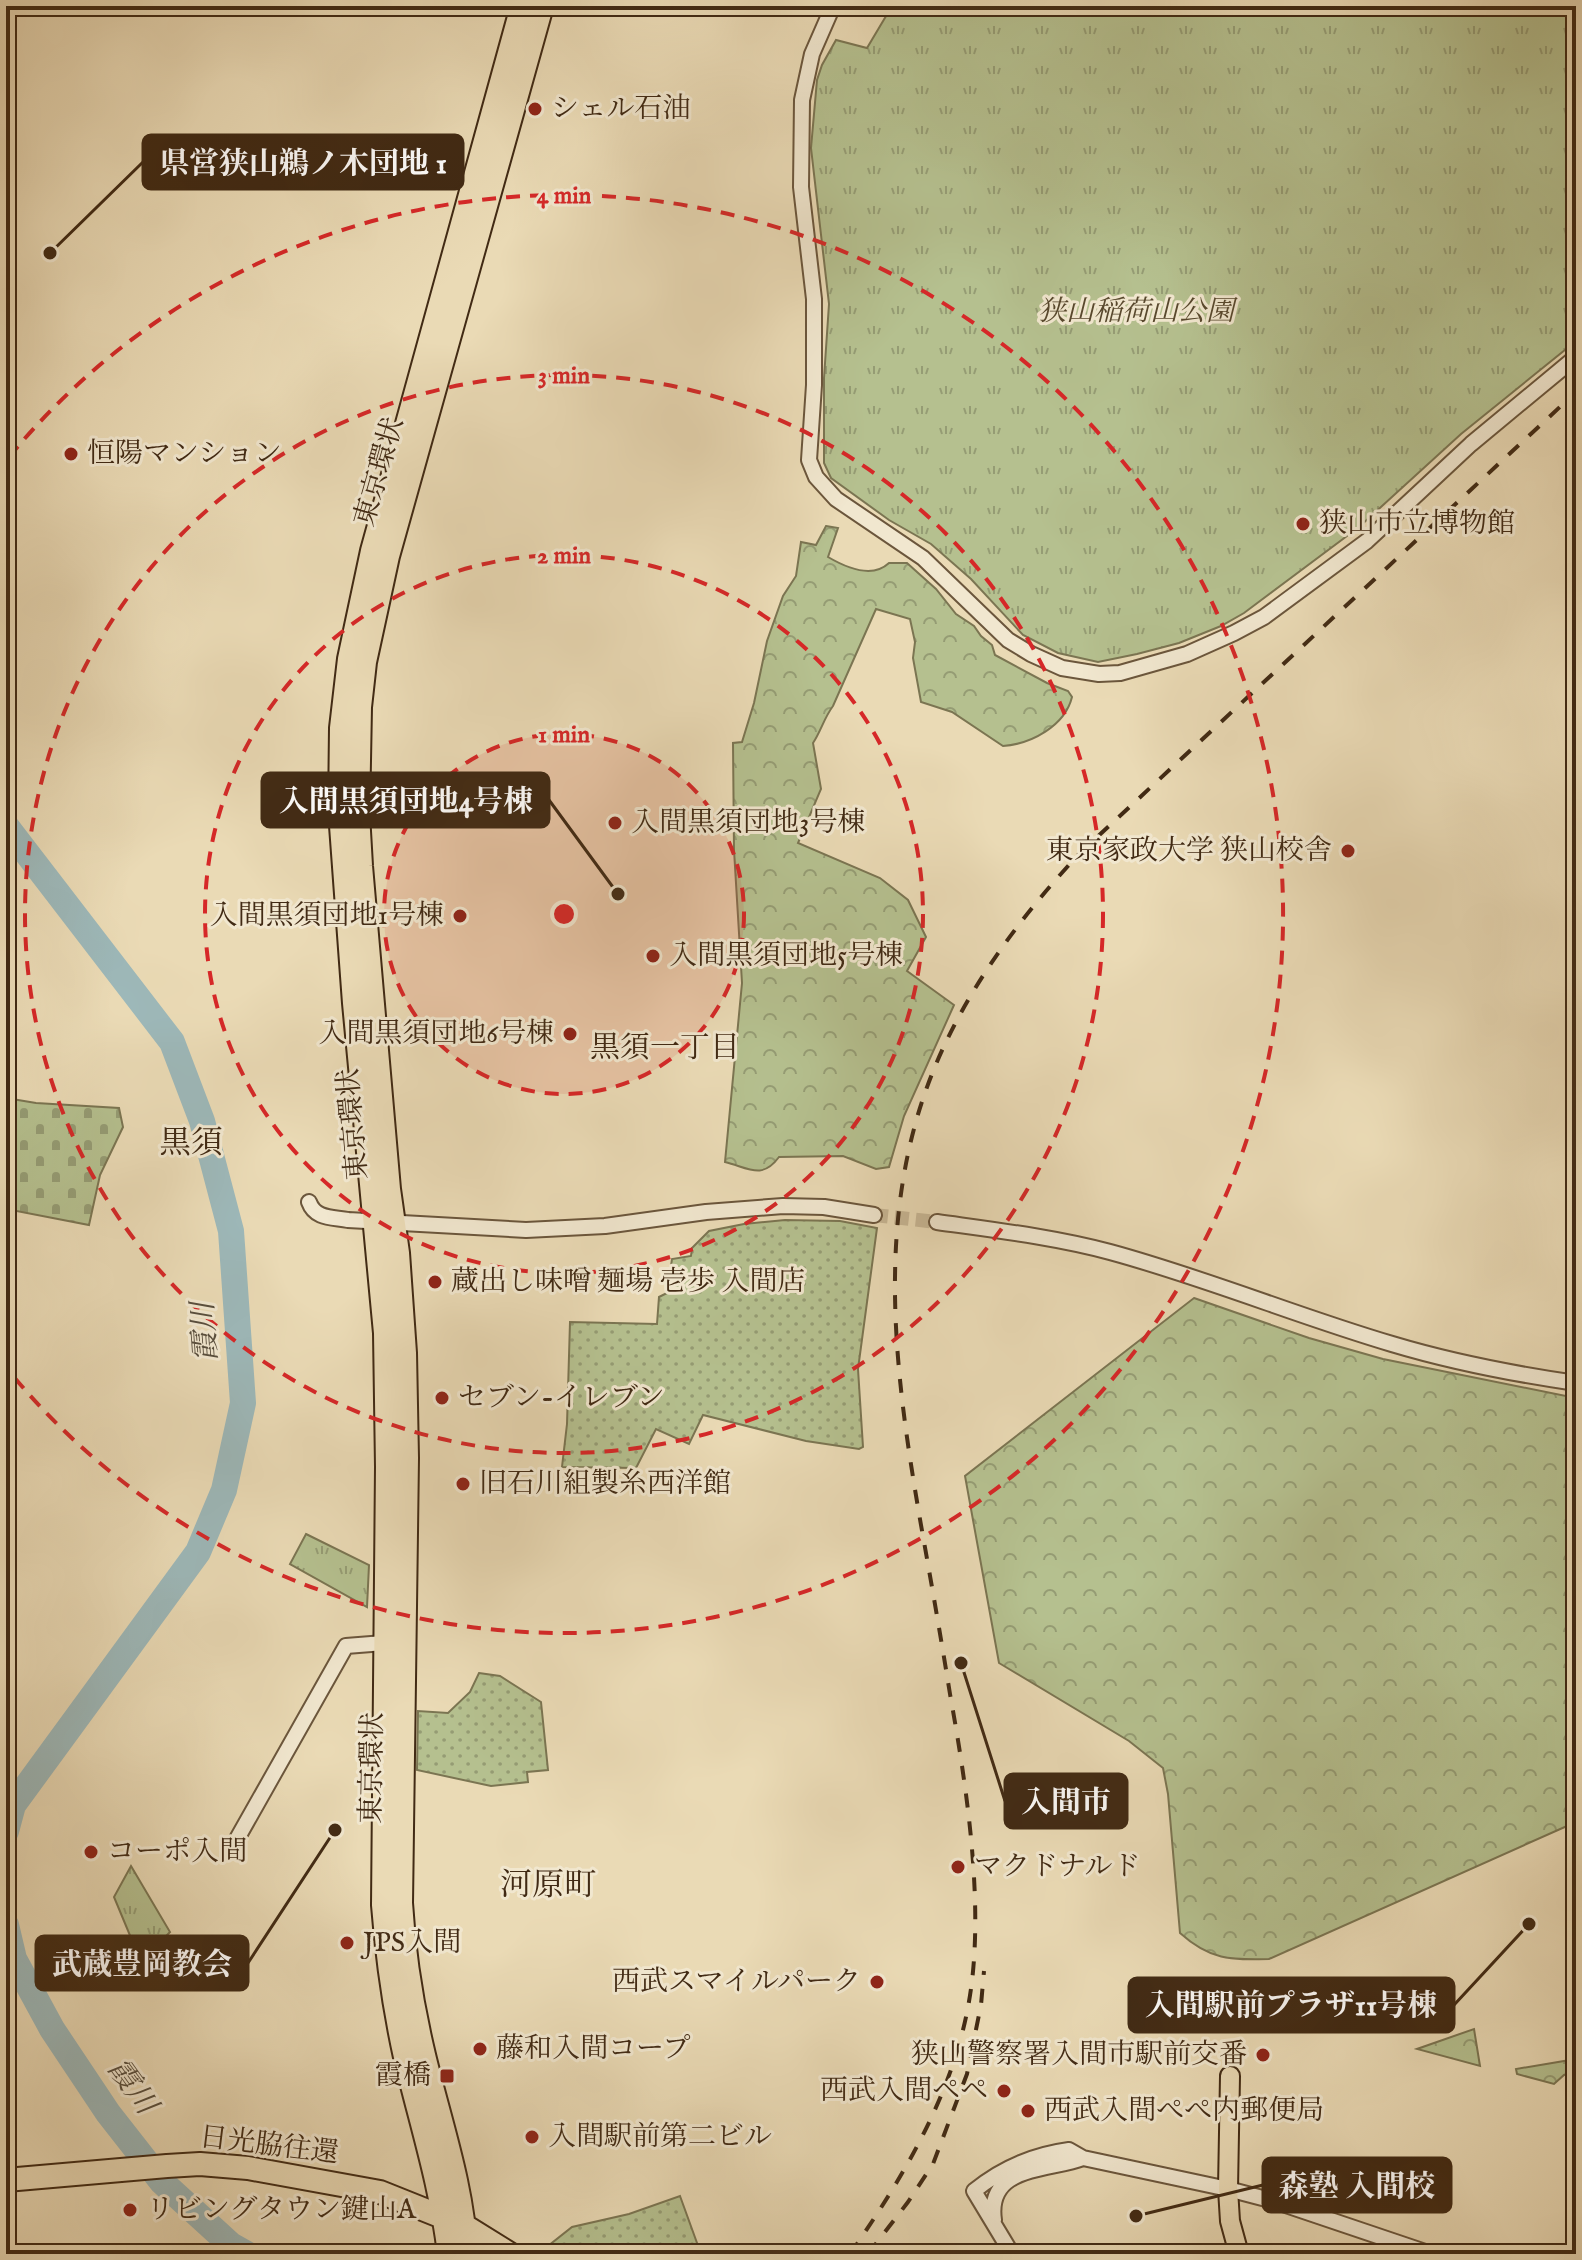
<svg xmlns="http://www.w3.org/2000/svg" width="1582" height="2260" font-family="'IM FELL English','Noto Serif JP',serif">
  <style>
    .grass { fill: url(#grass-dots); stroke: #7b7552; stroke-width: 2 }
    .forest { fill: url(#forest-crowns); stroke: #7b7552; stroke-width: 2 }
    .cemetery { fill: url(#cemetery-stones); stroke: #7b7552; stroke-width: 2 }
    .park { fill: url(#park-tufts); stroke: #7b7552; stroke-width: 2 }
    .lines { fill: none; stroke-linecap: round; stroke-linejoin: round }
    .river { stroke: #9db8b9; stroke-width: 26 }
    .minor-tunnel { stroke: #c8b795; stroke-width: 14; stroke-dasharray: 14 7; stroke-linecap: butt }
    .minor-casing { stroke: #6b563c; stroke-width: 18 }
    .major-casing { stroke: #412a14; stroke-width: 22 }
    .highway-casing { stroke: #412a14; stroke-width: 26 }
    .minor { stroke: #f1e7cf; stroke-width: 14 }
    .major { stroke: #eadab5; stroke-width: 18 }
    .highway { stroke: #eadab5; stroke-width: 22 }
    .rail { stroke: #412a14; stroke-width: 4; stroke-dasharray: 14 14; stroke-linecap: butt }
    .ring { fill: none; stroke: #d62828; stroke-width: 4; stroke-dasharray: 14 10 }
    .poi-dot { fill: #8f2418; stroke: #f1e7cf; stroke-width: 3 }
    .labels { text-anchor: middle; dominant-baseline: central; stroke-width: 6; stroke-linejoin: round; paint-order: stroke }
    .poi-label { font-size: 28px; fill: #412a14; stroke: #f1e7cf; text-anchor: start }
    .park-label { font-size: 28px; font-style: italic; fill: #58482d; stroke: #f1e7cf }
    .street-label { font-size: 28px; fill: #412a14; stroke: #f1e7cf }
    .neighbourhood-label { font-size: 30px; fill: #412a14; stroke: #f1e7cf }
    .water-label { font-size: 30px; font-style: italic; fill: #584e3d; stroke: #f1e7cf }
    .quarter-label { font-size: 32px; fill: #412a14; stroke: #f1e7cf }
    .centre { fill: #d62828; stroke: #f1e7cf; stroke-width: 4 }
    .ring-label { font-size: 24px; text-anchor: middle; font-weight: bold; fill: #d62828; stroke: #f1e7cf; stroke-width: 6; stroke-linejoin: round; paint-order: stroke }
    .leader { fill: none; stroke: #412a14; stroke-width: 3 }
    .callout-dot { fill: #412a14; stroke: #f1e7cf; stroke-width: 3 }
    .callout { fill: #412a14; stroke: #412a14; stroke-width: 3 }
    .callout-label { font-size: 30px; text-anchor: middle; font-weight: bold; fill: #fff }
  </style>
  <defs>
    <pattern id="grass-dots" width="8" height="8" patternUnits="userSpaceOnUse" patternTransform="scale(2)"><rect width="8" height="8" fill="#b5c08f"/><path d="M2 2h.1M6 6h.1" fill="none" stroke="#959c74" stroke-width="1.8" stroke-linecap="round"/></pattern>
    <pattern id="forest-crowns" width="20" height="18" patternUnits="userSpaceOnUse" patternTransform="scale(2)"><rect width="20" height="18" fill="#b5c08f"/><path d="M2 6a3 3 0 1 1 6 0M12 15a3 3 0 1 1 6 0" fill="none" stroke="#959c74"/></pattern>
    <pattern id="cemetery-stones" width="16" height="16" patternUnits="userSpaceOnUse" patternTransform="scale(2)"><rect width="16" height="16" fill="#b5c08f"/><path d="M2 7V4a2 2 0 0 1 4 0v3zM10 15v-3a2 2 0 0 1 4 0v3z" fill="#959c74"/></pattern>
    <pattern id="park-tufts" width="24" height="20" patternUnits="userSpaceOnUse" patternTransform="scale(2)"><rect width="24" height="20" fill="#b5c08f"/><path d="M3 7l-1-3M5 7V3M7 7l1-3M15 17l-1-3M17 17v-4M19 17l1-3" fill="none" stroke="#959c74"/></pattern>
  </defs>
  <rect width="100%" height="100%" fill="#eadab5"/>
  <filter id="stains"><feTurbulence type="fractalNoise" baseFrequency=".0025" numOctaves="4"/><feColorMatrix values="0 0 0 0 .2 0 0 0 0 .09 0 0 0 0 .02 0 0 0 .5 -.17"/></filter>
  <radialGradient id="worn" r=".72"><stop offset=".6" stop-color="#630" stop-opacity="0"/><stop offset="1" stop-color="#630" stop-opacity=".3"/></radialGradient>
  <path class="grass" d="M785,1220L840,1221L877,1228L858,1369L863,1447L859,1449L806,1441L703,1415L689,1444L656,1429L636,1468L562,1467L567,1424L570,1322L657,1324L659,1297L667,1293L672,1259L691,1256L692,1248L709,1231L744,1224Z
    M479,1673L500,1676L541,1702L548,1770L527,1772L528,1782L491,1786L417,1770L418,1711L448,1713L470,1692Z
    M680,2196L701,2254H546L543,2250L572,2227L629,2214Z"/>
  <path class="forest" d="M826,526L838,528L828,557C845,567 872,579 889,563H907L936,589L956,614L974,626L981,636L992,645L995,655L1047,683L1068,691L1072,697C1065,726 1031,744 1003,746L952,712L921,702L913,658L915,642L910,619L876,609L833,706C824,718 821,731 813,743L821,789L798,843L880,878L908,900L926,937L907,971L954,1005L904,1116L889,1167L876,1169L843,1156L779,1157C762,1180 749,1168 725,1162L742,983L734,850L733,743L742,742L754,703L767,641L783,596L796,576L801,542L816,545Z
    M1194,1298L1309,1338L1383,1359L1576,1398V1822L1269,1959C1230,1960 1210,1960 1180,1933L1168,1794L1163,1768L1129,1741L999,1663L965,1476Z
    M1474,2029L1480,2066L1417,2049Z
    M1576,2059V2071L1564,2075L1554,2084L1517,2074L1516,2069Z"/>
  <path class="cemetery" d="M6,1098L36,1103L119,1108L123,1127L100,1175L89,1225L6,1209Z"/>
  <path class="park" d="M892,6H1576V341L1461,434L1359,527L1244,613L1221,626L1179,643L1137,654L1098,662L1058,653L1023,635L971,579L931,544L889,520L831,478L824,463V378L829,304L811,148L817,80L822,65L836,40L867,48Z
    M306,1534L369,1565L367,1607L290,1564Z
    M131,1866L170,1932L141,1962L114,1897Z"/>
  <g class="lines">
    <path class="river" d="M6,826L172,1042L202,1121L231,1231L243,1403L224,1490L198,1552L13,1805L6,1831
      M6,1925L14,1959L52,2029L108,2113L162,2182L231,2245L247,2254"/>
    <path class="minor-tunnel" d="M874,1215L937,1222"/>
    <g class="minor-casing">
      <path id="minor" d="M833,6L812,54L802,100L801,187L814,299V385L809,460L816,477L836,499L923,558L1008,640L1031,654L1062,668L1099,674L1120,673L1187,654L1234,633L1264,617L1367,541L1471,444L1576,357
        M309,1202C315,1219 332,1217 348,1220L526,1230L605,1226L706,1212L783,1206L824,1207L874,1215
        M937,1222C994,1230 1054,1237 1110,1252C1206,1278 1297,1316 1392,1344C1452,1362 1514,1374 1576,1383
        M237,1839L346,1646L384,1643
        M994,2220C986,2165 1049,2171 1083,2158
        M1012,2254L974,2191C1002,2168 1032,2155 1069,2150L1083,2158L1228,2189L1274,2201L1431,2254"/>
    </g>
    <g class="major-casing">
      <path id="major" d="M1230,2076L1228,2189L1230,2221L1239,2254"/>
    </g>
    <g class="highway-casing">
      <path id="highway" d="M6,2180L167,2166L200,2164L248,2168L380,2192L465,2226L510,2254
        M449,2254C441,2185 421,2124 405,2057C394,2007 387,1957 383,1905L387,1467L385,1333L354,1003L340,812L341,728L349,659L372,551L522,6
        M466,2254C463,2186 440,2122 424,2055C412,2005 404,1955 401,1903L407,1458L405,1353L398,1253L389,1189L361,866L358,814L360,707L365,662L388,556L542,6"/>
    </g>
    <use href="#minor" class="minor"/>
    <use href="#major" class="major"/>
    <use href="#highway" class="highway"/>
    <path class="rail" d="M850,2254C902,2179 951,2098 968,2007C986,1913 967,1788 950,1694C941,1638 931,1581 921,1525C898,1392 879,1257 915,1125C943,1021 1008,930 1080,853L1576,392
      M868,2254L908,2202L933,2164L967,2074L981,2005L984,1971"/>
  </g>
  <circle cx="564" cy="914" r="180" fill="#d62828" fill-opacity=".12"/>
  <g class="ring">
    <circle cx="564" cy="914" r="180"/>
    <circle cx="564" cy="914" r="359"/>
    <circle cx="564" cy="914" r="539"/>
    <path d="M9 457A719 719 0 1 1 9 1371"/>
  </g>
  <g class="poi-dot">
    <circle cx="535" cy="109" r="8"/>
    <circle cx="71" cy="454" r="8"/>
    <circle cx="1303" cy="524" r="8"/>
    <circle cx="615" cy="823" r="8"/>
    <circle cx="1348" cy="851" r="8"/>
    <circle cx="460" cy="916" r="8"/>
    <circle cx="653" cy="956" r="8"/>
    <circle cx="570" cy="1034" r="8"/>
    <circle cx="435" cy="1282" r="8"/>
    <circle cx="442" cy="1398" r="8"/>
    <circle cx="463" cy="1484" r="8"/>
    <circle cx="91" cy="1852" r="8"/>
    <circle cx="958" cy="1867" r="8"/>
    <circle cx="347" cy="1943" r="8"/>
    <circle cx="877" cy="1982" r="8"/>
    <circle cx="480" cy="2049" r="8"/>
    <circle cx="1263" cy="2055" r="8"/>
    <rect x="439" y="2068" width="16" height="16" rx="4"/>
    <circle cx="1004" cy="2091" r="8"/>
    <circle cx="1028" cy="2111" r="8"/>
    <circle cx="532" cy="2137" r="8"/>
    <circle cx="130" cy="2210" r="8"/>
  </g>
  <g class="labels">
    <g class="poi-label">
      <text x="551" y="109">シェル石油</text>
      <text x="87" y="454">恒陽マンション</text>
      <text x="1319" y="524">狭山市立博物館</text>
      <text x="631" y="823">入間黒須団地3号棟</text>
      <text x="1332" y="851" text-anchor="end">東京家政大学 狭山校舎</text>
      <text x="444" y="916" text-anchor="end">入間黒須団地1号棟</text>
      <text x="669" y="956">入間黒須団地5号棟</text>
      <text x="554" y="1034" text-anchor="end">入間黒須団地6号棟</text>
      <text x="451" y="1282">蔵出し味噌 麺場 壱歩 入間店</text>
      <text x="458" y="1398">セブン-イレブン</text>
      <text x="479" y="1484">旧石川組製糸西洋館</text>
      <text x="107" y="1852">コーポ入間</text>
      <text x="974" y="1867">マクドナルド</text>
      <text x="363" y="1943">JPS入間</text>
      <text x="861" y="1982" text-anchor="end">西武スマイルパーク</text>
      <text x="496" y="2049">藤和入間コープ</text>
      <text x="1247" y="2055" text-anchor="end">狭山警察署入間市駅前交番</text>
      <text x="431" y="2076" text-anchor="end">霞橋</text>
      <text x="988" y="2091" text-anchor="end">西武入間ペペ</text>
      <text x="1044" y="2111">西武入間ぺぺ内郵便局</text>
      <text x="548" y="2137">入間駅前第二ビル</text>
      <text x="146" y="2210">リビングタウン鍵山A</text>
    </g>
    <g class="park-label">
      <text x="1136" y="312">狭山稲荷山公園</text>
    </g>
    <g class="street-label">
      <text transform="translate(380 472) rotate(-74)">東京環状</text>
      <text transform="translate(354 1124) rotate(-95)">東京環状</text>
      <text transform="translate(373 1768) rotate(-89)">東京環状</text>
      <text transform="translate(269 2146) rotate(7)">日光脇往還</text>
    </g>
    <g class="neighbourhood-label">
      <text x="665" y="1049">黒須一丁目</text>
    </g>
    <g class="water-label">
      <text transform="translate(206 1332) rotate(-94)">霞川</text>
      <text transform="translate(131 2087) rotate(54)">霞川</text>
    </g>
    <g class="quarter-label">
      <text x="191" y="1144">黒須</text>
      <text x="548" y="1886">河原町</text>
    </g>
  </g>
  <circle cx="564" cy="914" r="12" class="centre"/>
  <g class="ring-label">
    <text x="564" y="203">4 min</text>
    <text x="564" y="383">3 min</text>
    <text x="564" y="563">2 min</text>
    <text x="564" y="742">1 min</text>
  </g>
  <path class="leader" d="M50 253L143 162M618 894L549 800M961 1663L1005 1801M335 1830L248 1963M1529 1924L1454 2005M1136 2216L1263 2185"/>
  <g class="callout-dot">
    <circle cx="50" cy="253" r="8"/>
    <circle cx="618" cy="894" r="8"/>
    <circle cx="961" cy="1663" r="8"/>
    <circle cx="335" cy="1830" r="8"/>
    <circle cx="1529" cy="1924" r="8"/>
    <circle cx="1136" cy="2216" r="8"/>
  </g>
  <g class="callout">
    <rect x="143" y="135" width="320" height="54" rx="8"/>
    <rect x="262" y="773" width="287" height="54" rx="8"/>
    <rect x="1005" y="1774" width="122" height="54" rx="8"/>
    <rect x="36" y="1936" width="212" height="54" rx="8"/>
    <rect x="1129" y="1978" width="325" height="54" rx="8"/>
    <rect x="1263" y="2158" width="188" height="54" rx="8"/>
  </g>
  <g class="callout-label">
    <text x="303" y="173">県営狭山鵜ノ木団地 1</text>
    <text x="406" y="811">入間黒須団地4号棟</text>
    <text x="1066" y="1812">入間市</text>
    <text x="142" y="1974">武蔵豊岡教会</text>
    <text x="1291" y="2015">入間駅前プラザ11号棟</text>
    <text x="1357" y="2196">森塾 入間校</text>
  </g>
  <rect width="1582" height="2260" fill="none" stroke="#eadab5" stroke-width="32"/>
  <rect x="8" y="8" width="1566" height="2244" fill="none" stroke="#412a14" stroke-width="4"/>
  <rect x="16" y="16" width="1550" height="2228" fill="none" stroke="#412a14" stroke-width="2"/>
  <rect width="100%" height="100%" filter="url(#stains)"/>
  <rect width="100%" height="100%" fill="url(#worn)"/>
</svg>
